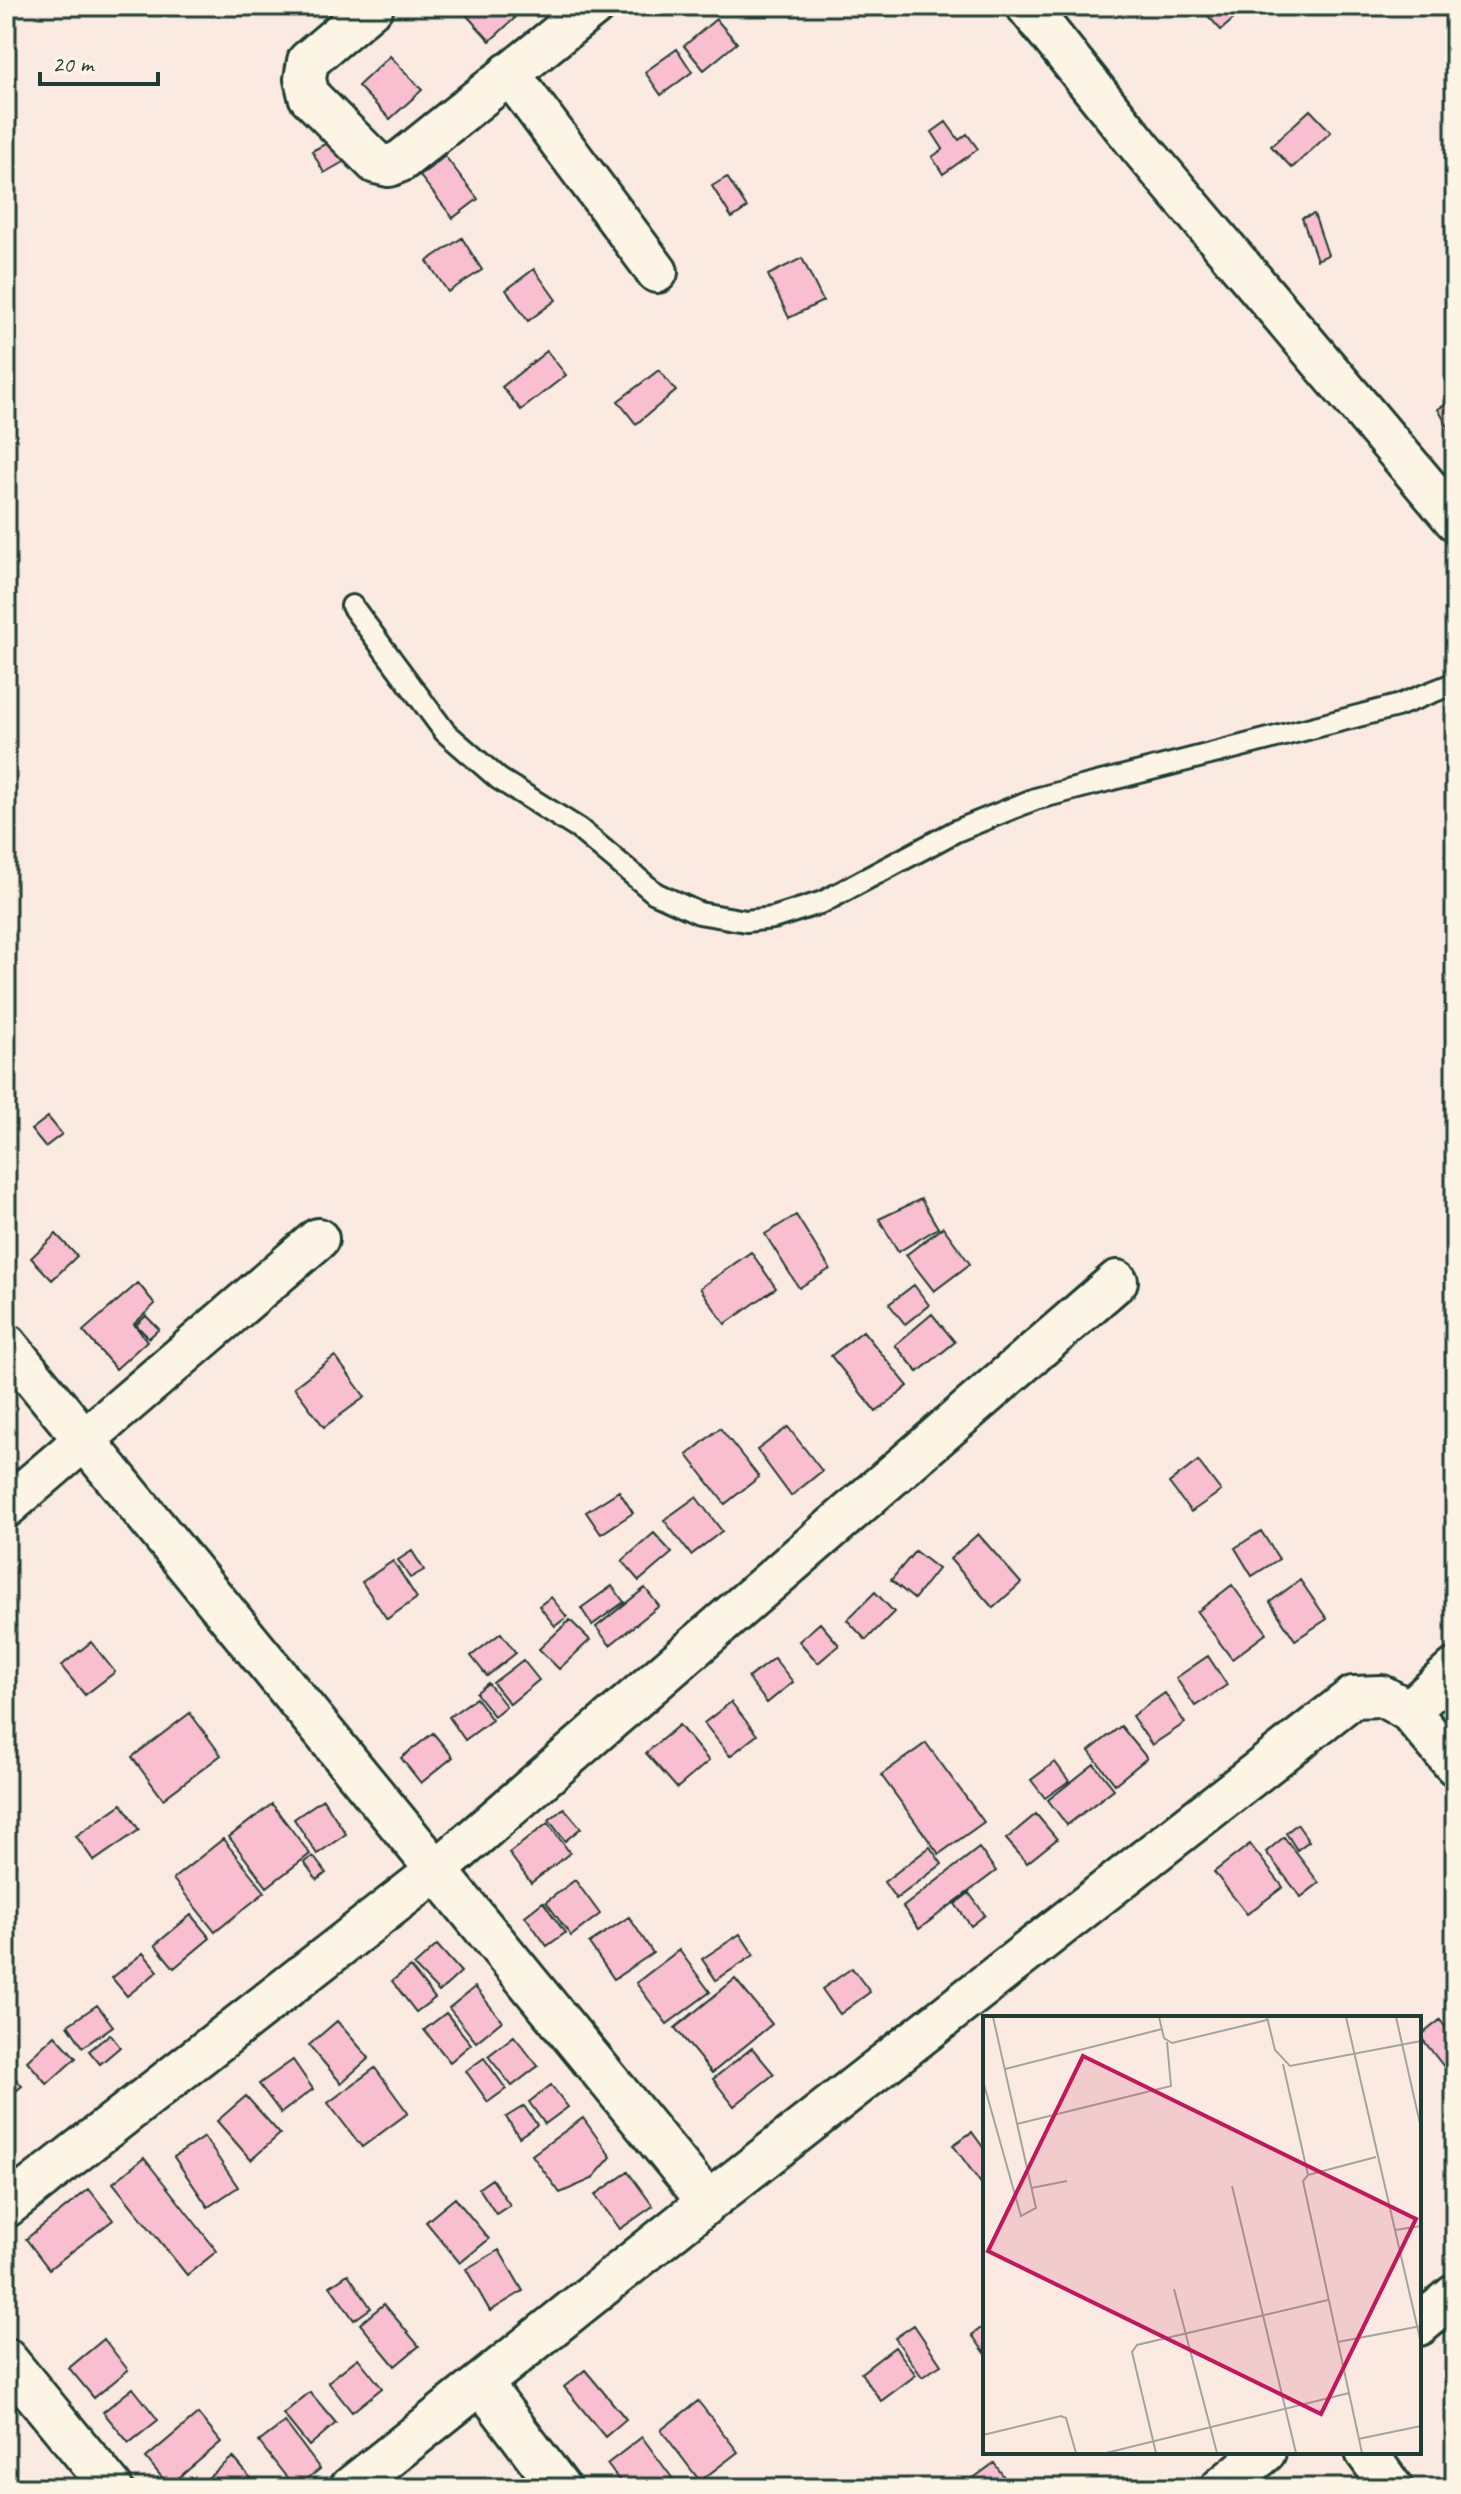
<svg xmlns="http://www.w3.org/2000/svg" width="1461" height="2494" font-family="Caveat,sans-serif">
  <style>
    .building { fill: #f9bfd1; stroke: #1f3d34; stroke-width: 2 }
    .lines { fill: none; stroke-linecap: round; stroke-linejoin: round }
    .service-casing { stroke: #1f3d34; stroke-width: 26 }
    .minor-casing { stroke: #1f3d34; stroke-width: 46 }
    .service { stroke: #fcf5e5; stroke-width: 20 }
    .minor { stroke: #fcf5e5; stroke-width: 40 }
    .inset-road { fill: none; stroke: #a3a59c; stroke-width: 2 }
    .view { fill: #c2185b; fill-opacity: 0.15; stroke: #c2185b; stroke-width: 4 }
    .inset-edge { fill: none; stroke: #1f3d34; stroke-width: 4 }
  </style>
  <rect width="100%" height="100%" fill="#fbeae1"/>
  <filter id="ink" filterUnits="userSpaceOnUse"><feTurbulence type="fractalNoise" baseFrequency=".0125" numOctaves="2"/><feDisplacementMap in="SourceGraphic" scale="16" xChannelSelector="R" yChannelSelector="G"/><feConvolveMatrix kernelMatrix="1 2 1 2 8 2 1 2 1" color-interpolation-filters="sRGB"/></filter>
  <g filter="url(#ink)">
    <path class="building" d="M504,6L515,18L490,41L459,7Z
      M1199,6H1228L1237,16L1221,30Z
      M716,19L737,43L704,70L684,46Z
      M677,49L692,72L661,95L645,72Z
      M390,56L422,90L390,119L358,86Z
      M1310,110L1331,132L1292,168L1271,146Z
      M946,122L959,140L967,134L978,149L943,174L932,157L943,149L932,132Z
      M340,136L352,157L324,173L312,151Z
      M445,156L478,199L453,218L420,176Z
      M727,177L747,208L732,218L712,186Z
      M1314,214L1328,255L1317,260L1302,218Z
      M462,238L482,270L448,292L427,261Z
      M802,258L823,301L789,318L768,275Z
      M534,269L556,300L528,321L506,290Z
      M547,351L566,375L521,410L502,387Z
      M659,370L676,391L636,424L618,401Z
      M1455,399V432L1452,434L1438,409Z
      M48,1117L62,1134L45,1147L31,1130Z
      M921,1199L938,1228L898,1252L879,1219Z
      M796,1215L830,1269L799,1288L765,1234Z
      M943,1227L970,1264L934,1291L906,1255Z
      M56,1234L77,1256L52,1280L31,1258Z
      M751,1252L776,1288L725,1324L700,1288Z
      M138,1283L155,1304L134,1324L147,1341L116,1369L83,1331Z
      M914,1285L929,1305L905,1324L889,1304Z
      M932,1314L955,1342L918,1372L895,1345Z
      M146,1316L159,1329L149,1338L136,1325Z
      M863,1331L908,1386L876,1412L831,1356Z
      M335,1356L365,1397L324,1427L294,1387Z
      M788,1427L822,1471L791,1496L757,1450Z
      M720,1428L759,1477L725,1504L687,1455Z
      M1198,1461L1221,1491L1191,1512L1169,1483Z
      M619,1491L633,1513L601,1534L586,1512Z
      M696,1497L722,1531L691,1555L664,1520Z
      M1261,1531L1279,1559L1252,1576L1235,1548Z
      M654,1533L672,1553L639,1581L622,1561Z
      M978,1534L1021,1583L993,1608L950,1559Z
      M412,1551L424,1570L410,1578L398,1560Z
      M915,1551L938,1569L914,1599L891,1580Z
      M393,1561L417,1598L387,1619L362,1582Z
      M1300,1580L1327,1619L1295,1640L1270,1602Z
      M1232,1585L1267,1633L1232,1659L1197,1612Z
      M612,1586L624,1602L592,1625L581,1608Z
      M645,1588L659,1606L610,1645L596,1627Z
      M875,1592L894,1612L866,1640L847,1620Z
      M551,1597L567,1617L555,1626L539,1606Z
      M570,1620L590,1640L559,1669L539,1649Z
      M820,1623L839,1645L818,1663L799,1641Z
      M501,1633L516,1653L487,1676L471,1656Z
      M91,1642L115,1672L85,1695L61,1666Z
      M1208,1656L1227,1685L1195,1706L1176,1678Z
      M774,1658L793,1682L767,1703L748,1678Z
      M523,1660L539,1680L510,1704L493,1683Z
      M488,1683L506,1706L494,1716L476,1693Z
      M1165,1693L1185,1723L1152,1745L1132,1716Z
      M476,1698L492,1720L465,1740L449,1717Z
      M731,1702L757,1735L730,1756L704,1723Z
      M190,1713L221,1755L163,1799L132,1757Z
      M679,1725L709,1761L677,1788L646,1753Z
      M1121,1726L1147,1758L1115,1784L1089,1751Z
      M433,1733L453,1757L421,1783L401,1758Z
      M926,1743L984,1822L939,1854L881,1775Z
      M1055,1762L1069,1781L1045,1798L1031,1780Z
      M1094,1764L1114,1789L1067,1825L1048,1800Z
      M323,1799L346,1834L317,1854L294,1819Z
      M122,1804L139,1830L94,1861L76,1836Z
      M272,1804L310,1854L267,1887L229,1837Z
      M564,1808L581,1828L565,1841L549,1820Z
      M1036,1814L1057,1839L1027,1863L1006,1839Z
      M548,1823L570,1853L531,1883L509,1853Z
      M1297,1824L1309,1841L1297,1850L1286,1833Z
      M1284,1837L1319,1883L1301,1897L1266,1852Z
      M223,1839L265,1892L215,1932L173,1879Z
      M1250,1844L1283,1887L1247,1914L1214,1872Z
      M930,1847L942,1864L896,1899L884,1882Z
      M979,1848L996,1871L919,1929L903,1907Z
      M313,1856L326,1873L317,1880L304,1862Z
      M575,1880L600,1914L571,1936L546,1902Z
      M969,1893L985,1915L971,1926L955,1904Z
      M543,1902L565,1933L547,1946L525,1916Z
      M191,1915L210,1938L174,1968L155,1945Z
      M629,1917L653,1953L614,1979L589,1943Z
      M740,1934L754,1955L716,1980L702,1959Z
      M437,1945L461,1972L439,1992L414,1966Z
      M679,1950L710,1992L667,2024L636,1983Z
      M143,1953L158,1971L127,1996L112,1978Z
      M410,1967L435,1998L416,2012L392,1981Z
      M852,1968L870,1992L840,2014L822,1989Z
      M735,1979L772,2024L712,2073L675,2028Z
      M475,1987L502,2021L476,2042L449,2008Z
      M97,2005L113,2026L83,2047L68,2025Z
      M446,2013L471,2044L450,2062L424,2030Z
      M1440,2020L1455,2040V2081L1420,2036Z
      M337,2021L369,2058L341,2083L309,2045Z
      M110,2034L120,2047L100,2064L89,2051Z
      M55,2035L76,2058L47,2084L27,2061Z
      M514,2036L538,2066L512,2086L488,2056Z
      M752,2048L774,2074L734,2106L713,2079Z
      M484,2058L506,2089L488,2102L466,2071Z
      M293,2060L313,2089L281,2113L259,2084Z
      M6,2067L22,2086L6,2099Z
      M375,2068L408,2113L362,2147L328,2103Z
      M551,2085L568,2107L545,2124L529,2102Z
      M246,2096L280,2134L251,2160L217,2121Z
      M524,2106L537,2125L519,2137L506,2117Z
      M583,2118L611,2157L592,2179L560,2193L532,2155Z
      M972,2132L985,2150V2189L953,2145Z
      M204,2137L238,2187L208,2207L174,2157Z
      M144,2158L217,2251L187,2275L113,2183Z
      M628,2172L653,2206L620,2229L595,2195Z
      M492,2179L510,2205L496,2214L479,2188Z
      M89,2189L113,2220L49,2269L26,2239Z
      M455,2198L489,2239L460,2263L426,2222Z
      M499,2250L523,2291L490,2311L466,2269Z
      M348,2274L371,2308L354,2320L330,2286Z
      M384,2304L419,2346L395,2366L360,2324Z
      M914,2325L941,2365L922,2377L895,2338Z
      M985,2325V2353L972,2335Z
      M104,2339L128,2370L94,2398L69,2368Z
      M895,2347L916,2375L881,2401L861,2373Z
      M358,2358L382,2388L352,2412L328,2382Z
      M585,2370L626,2419L605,2437L564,2387Z
      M133,2388L158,2420L129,2443L103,2412Z
      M310,2392L336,2423L309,2446L283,2414Z
      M698,2401L738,2452L700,2481L661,2430Z
      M198,2414L221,2442L169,2486L146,2458Z
      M285,2422L320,2469L295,2488L259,2442Z
      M642,2437L676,2483L670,2488H625L607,2464Z
      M233,2457L259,2488H196Z
      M6,2461L14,2471L6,2478Z
      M994,2463L1012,2488H960Z"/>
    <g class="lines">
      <g class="service-casing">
        <path id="service" d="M352,606L445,732L499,779L579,829L655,893L699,913L746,921L773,918L823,902L956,831L1035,799L1397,706L1455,683"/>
      </g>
      <g class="minor-casing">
        <path id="minor" d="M373,6L308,61L305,79L309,96L376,163L389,166L401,161L594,6
          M1027,6L1141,148L1455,520
          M509,73L657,272
          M6,1344L708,2202
          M6,1507L318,1239
          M1409,1711L1455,1669
          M6,2207L436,1871L1117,1281
          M1419,2325L1455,2295
          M6,2359L112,2488
          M482,2384L560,2488
          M1366,2452L1392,2488
          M350,2488L708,2202L1353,1697L1382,1696L1409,1711L1455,1765
          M1221,2488L1265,2452"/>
      </g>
      <use href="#service" class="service"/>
      <use href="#minor" class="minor"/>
    </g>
  </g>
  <g transform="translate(983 2016)">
    <rect width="438" height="438" fill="#fbeae1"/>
    <path class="inset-road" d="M176,1L181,22L189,27L284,4M284,1L292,34L307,50L438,25M363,1L438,327M413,1L438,112M300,48L325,159M22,53L179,13M0,65L38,200L53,192L10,1M34,108L188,70L184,26M249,170L313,437M48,172L84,165M412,214L438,210M191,273L234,437M355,326L438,310M0,419L78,400L83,402L93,437M375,423L438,410M123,437L366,377M173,437L149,336L154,329L345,284M379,437L320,165L325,159L393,141"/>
    <path class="view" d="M100,40L433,203L338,398L5,235Z"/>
    <rect width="438" height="438" class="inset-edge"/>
  </g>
  <rect width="1461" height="2494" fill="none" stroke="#fcf5e5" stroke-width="32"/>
  <rect x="16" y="16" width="1429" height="2462" fill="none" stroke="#1f3d34" stroke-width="3" filter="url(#ink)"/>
  <path d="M40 72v12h118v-12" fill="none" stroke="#1f3d34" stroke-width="4"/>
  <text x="52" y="72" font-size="24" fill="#1f3d34" stroke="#fcf5e5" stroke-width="6" paint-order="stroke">20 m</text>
</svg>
